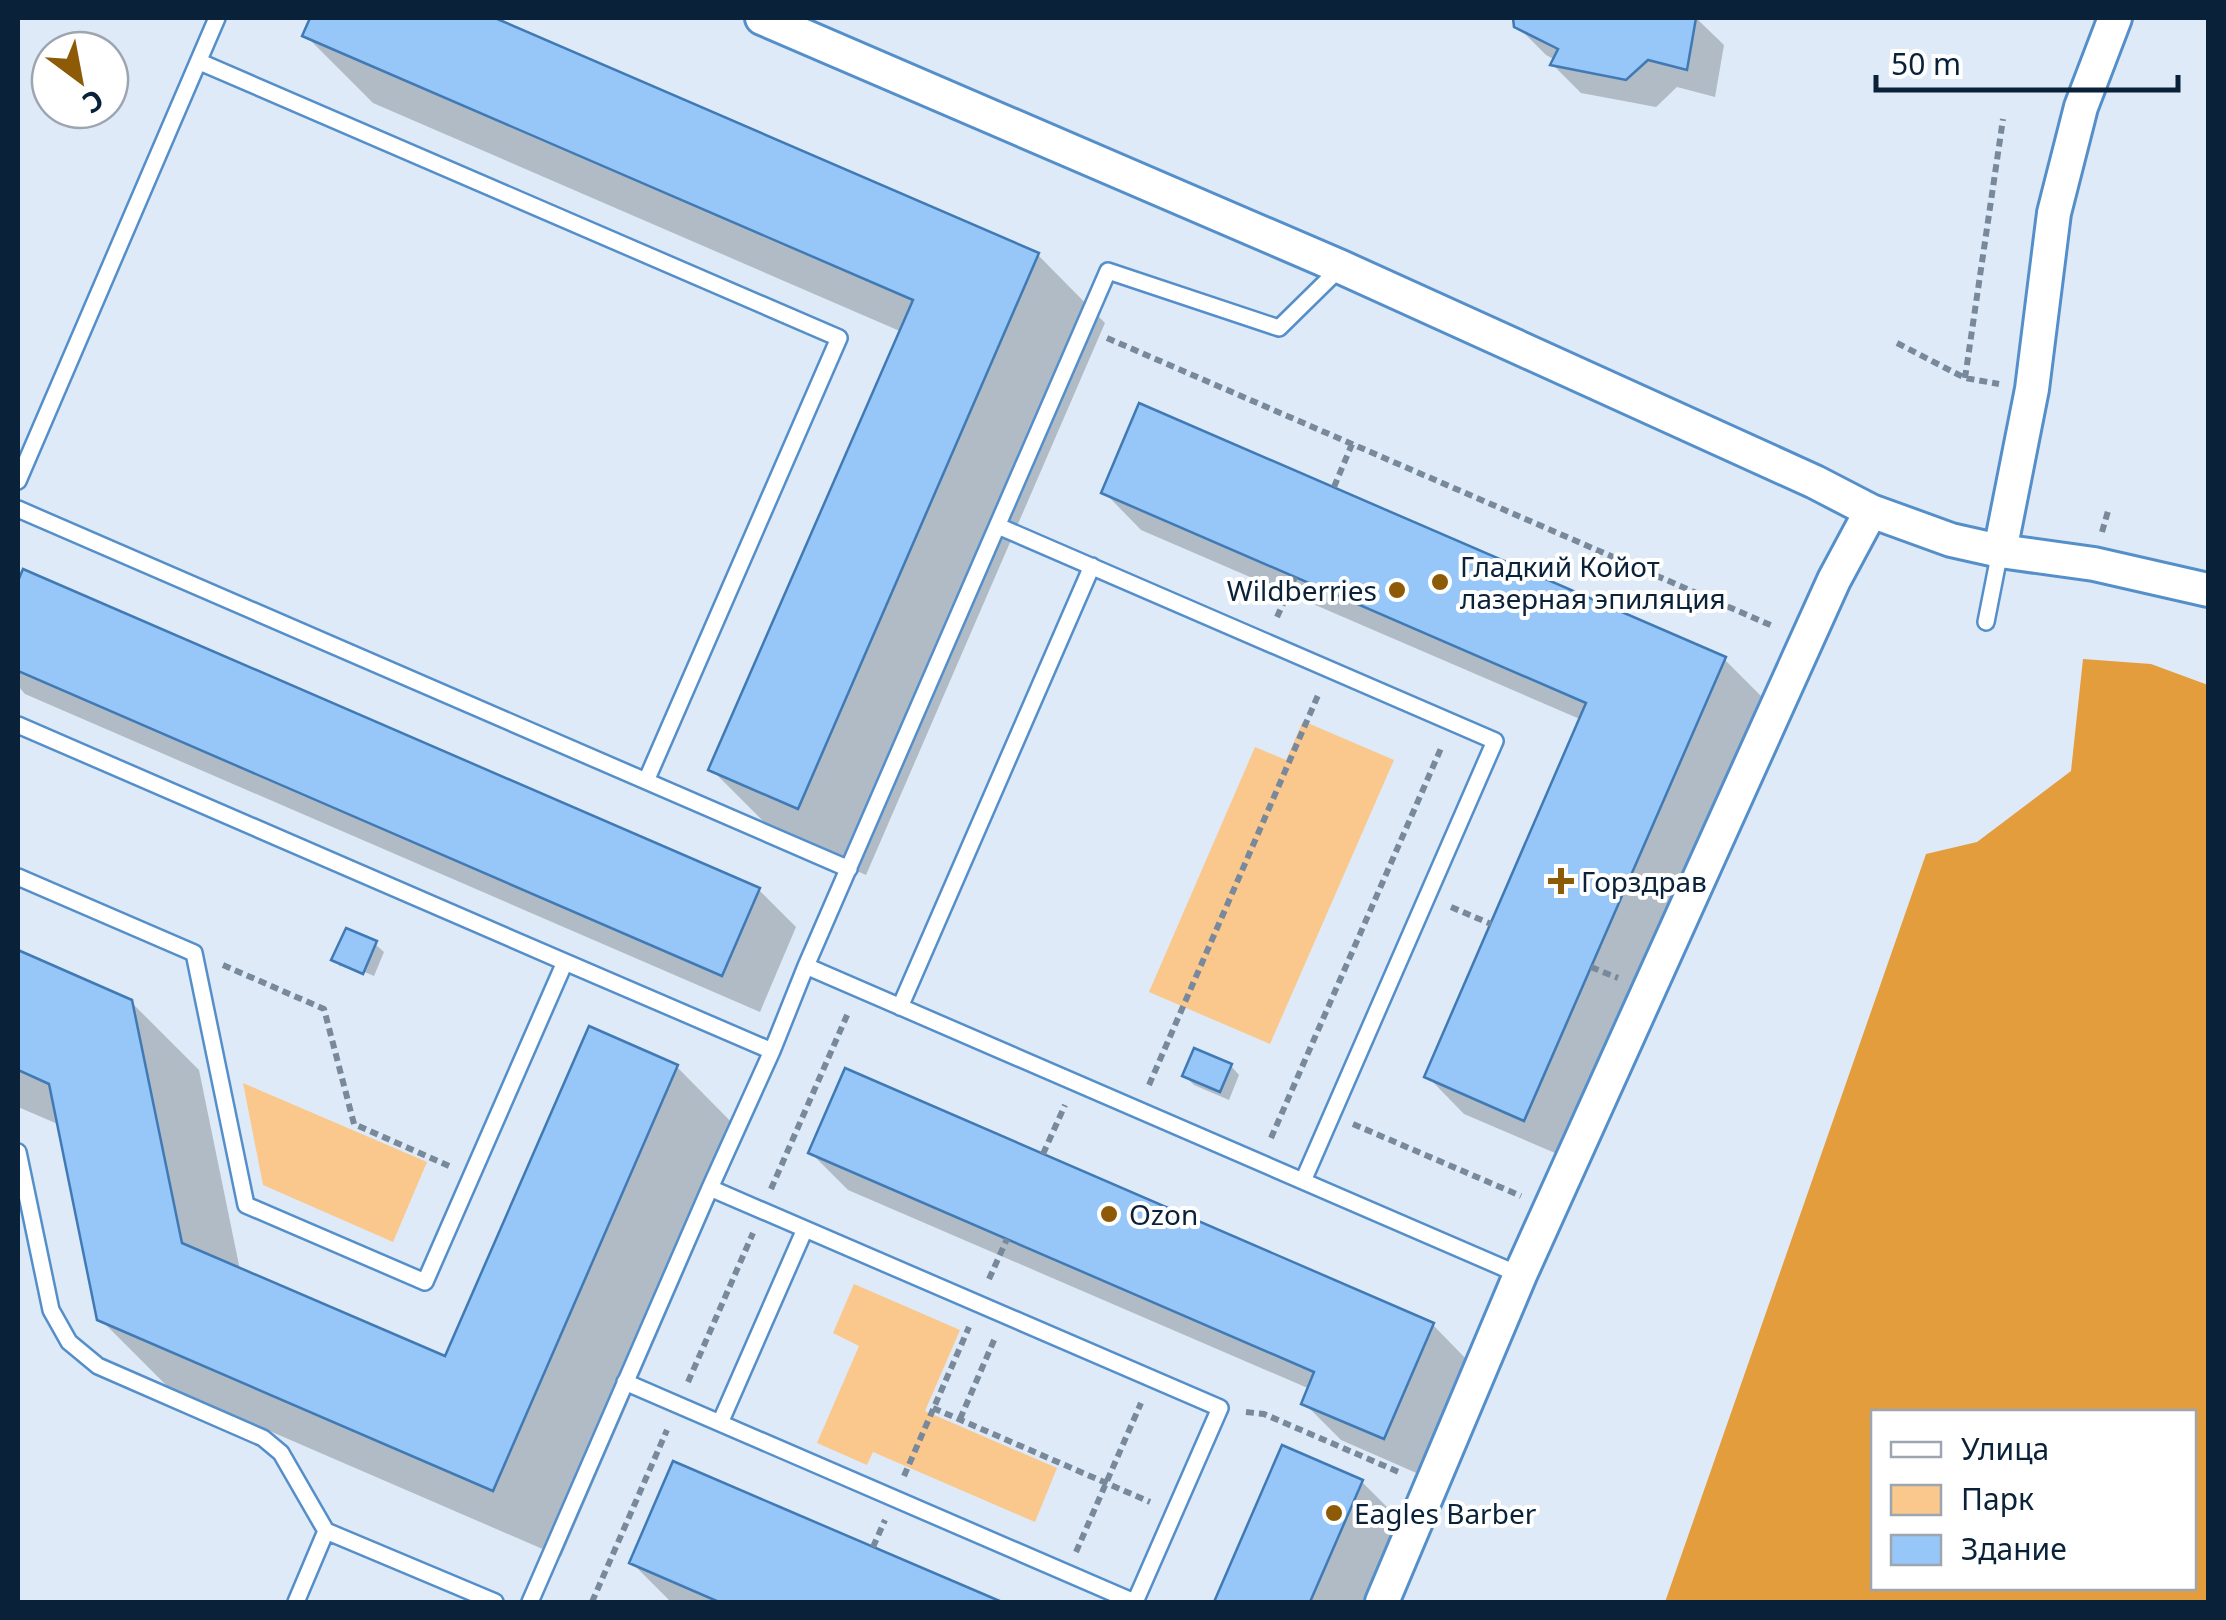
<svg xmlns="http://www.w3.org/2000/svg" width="2226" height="1620" font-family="'Noto Sans',sans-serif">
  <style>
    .green { fill: #fac88d }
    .forest { fill: #e49d3d; fill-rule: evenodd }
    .shadow { fill: #0003 }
    .building { fill: #97c6f8; stroke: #407ab5; stroke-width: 2.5 }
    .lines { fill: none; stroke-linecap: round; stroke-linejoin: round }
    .service-casing { stroke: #558fca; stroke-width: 20 }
    .minor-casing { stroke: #558fca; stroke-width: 38 }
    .path { stroke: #78899c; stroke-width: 6; stroke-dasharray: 8 5; stroke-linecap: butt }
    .service { stroke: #fff; stroke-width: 15 }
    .minor { stroke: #fff; stroke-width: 32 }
    .poi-dot { fill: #8d5a07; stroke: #fff; stroke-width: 4 }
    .labels { text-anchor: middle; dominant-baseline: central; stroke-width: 8; stroke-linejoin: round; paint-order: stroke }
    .poi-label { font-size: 28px; fill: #092139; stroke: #fff; text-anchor: start }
  </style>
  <rect width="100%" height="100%" fill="#deeaf7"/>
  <path class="green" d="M1303,721L1394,760L1270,1044L1149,992L1255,747L1286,760Z
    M243,1083L427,1162L393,1242L263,1185Z
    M854,1284L960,1330L925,1411L1057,1468L1035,1522L873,1452L867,1465L817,1443L859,1346L833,1333Z"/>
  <path class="forest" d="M2083,659L2151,664L2208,685V1602H1665L1926,854L1977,842L2071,771ZM1874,1412H2194V1588H1874Z"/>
  <path class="shadow" d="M313,18H488L1038,255L1105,323L866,875L779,837L711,769L902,332L373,103L305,35Z
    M1515,18H1696L1724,45L1715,97L1677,87L1656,107L1581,93L1553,65L1555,60L1546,55L1517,26Z
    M1104,492L1724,659L1761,696L1562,1156L1464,1114L1427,1076L1582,720L1141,530Z
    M24,572L759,890L796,927L760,1012L25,694L18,686V587Z
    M375,944L384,952L374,976L341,962V967L334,960Z
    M18,953L131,1002L199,1070L240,1270L446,1360L677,1067L744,1135L561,1557L168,1387L99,1318L60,1125L18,1107Z
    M1231,1066L1239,1075L1229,1100L1194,1085L1185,1076Z
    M811,1153L1433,1325L1470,1363L1421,1475L1341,1440L1304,1403L1310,1389L848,1190Z
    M1284,1448L1362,1482L1399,1519L1363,1602H1217Z
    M675,1464L995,1602H675L669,1600L632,1563Z"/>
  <path class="building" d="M310,18H495L1039,253L798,809L708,770L913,300L302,36Z
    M1513,18H1696L1687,70L1648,60L1626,80L1550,65L1558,49L1514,27Z
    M1139,403L1726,657L1524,1121L1424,1077L1586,703L1101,493Z
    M23,569L760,888L722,976L18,671V581Z
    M346,928L377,941L363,974L331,960Z
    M18,950L132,1000L182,1243L445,1356L589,1026L678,1065L493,1491L97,1320L49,1084L18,1070Z
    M1194,1048L1232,1064L1220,1092L1182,1076Z
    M845,1068L1434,1323L1384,1439L1301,1404L1314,1372L808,1153Z
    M1282,1445L1363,1480L1310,1602H1214Z
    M673,1461L780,1507L1002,1602H719L629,1563Z"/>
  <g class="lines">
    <g class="service-casing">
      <path id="service" d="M200,62L839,338L646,781
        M18,481L217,18
        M18,509L849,869
        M998,526L1495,741L1303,1181
        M1986,622L2000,551
        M18,725L565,962
        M18,877L194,953L246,1205L425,1282L565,962L772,1051
        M806,966L1520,1275
        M900,1007L1092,566
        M18,1152L51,1310L69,1342L98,1366L263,1438L281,1453L326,1531L495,1602
        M710,1188L1220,1408L1135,1602
        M625,1382L1134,1602
        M720,1423L805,1229
        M296,1602L326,1531
        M530,1602L710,1188L772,1051L806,966L1108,271L1279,328L1341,267"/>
    </g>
    <g class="minor-casing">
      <path id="minor" d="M762,18L1341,267L1815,482L1871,511L1951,540L2000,551L2094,564L2208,590
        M2000,551L2032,389L2054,213L2081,107L2115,18
        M1382,1602L1520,1275L1834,580L1871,511"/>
    </g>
    <path class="path" d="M1107,338L1775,627
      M1897,343L1965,378L1999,384
      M1965,378L2003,119
      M1334,487L1352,444
      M2102,532L2108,511
      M1277,617L1295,577
      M1451,907L1491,924
      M223,965L324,1009L354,1124L449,1166
      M1591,967L1618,978
      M1149,1085L1319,693
      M1353,1124L1521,1196
      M1271,1138L1442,746
      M1043,1154L1065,1105
      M771,1189L848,1013
      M989,1279L1007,1239
      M688,1382L753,1233
      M933,1408L1150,1502
      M1246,1412L1264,1414L1401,1473
      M960,1419L995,1338
      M904,1476L969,1327
      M873,1547L885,1520
      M1076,1552L1141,1403
      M592,1602L667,1430"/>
    <use href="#service" class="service"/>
    <use href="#minor" class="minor"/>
  </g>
  <g class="poi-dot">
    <circle cx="1440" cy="582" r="10"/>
    <circle cx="1397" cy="590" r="10"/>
    <path d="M1556 866h10v10h10v10h-10v10h-10v-10h-10v-10h10z"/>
    <circle cx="1109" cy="1214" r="10"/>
    <circle cx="1334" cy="1513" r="10"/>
  </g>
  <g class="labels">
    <g class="poi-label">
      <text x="1460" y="566">Гладкий Койот<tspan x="1460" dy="32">лазерная эпиляция</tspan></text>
      <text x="1377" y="590" text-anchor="end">Wildberries</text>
      <text x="1581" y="881">Горздрав</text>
      <text x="1129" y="1214">Ozon</text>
      <text x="1354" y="1513">Eagles Barber</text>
    </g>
  </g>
  <rect width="2226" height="1620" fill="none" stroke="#092139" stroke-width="40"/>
  <rect x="1871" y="1410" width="325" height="180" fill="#ffffff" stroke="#9da6b0" stroke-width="2.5"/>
  <rect x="1891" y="1442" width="50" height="15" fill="#ffffff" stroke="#9da6b0" stroke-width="2.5"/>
  <text x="1961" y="1460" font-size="30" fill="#092139">Улица</text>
  <rect x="1891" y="1485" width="50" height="30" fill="#fac88d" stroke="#9da6b0" stroke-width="2.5"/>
  <text x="1961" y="1510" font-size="30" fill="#092139">Парк</text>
  <rect x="1891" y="1535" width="50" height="30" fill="#97c6f8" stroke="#9da6b0" stroke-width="2.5"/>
  <text x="1961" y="1560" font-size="30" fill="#092139">Здание</text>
  <g transform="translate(80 80) rotate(148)"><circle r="48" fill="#ffffff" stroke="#9da6b0" stroke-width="2.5"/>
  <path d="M0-8L18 38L0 25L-18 38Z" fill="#8d5a07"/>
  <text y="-15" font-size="28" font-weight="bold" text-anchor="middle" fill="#092139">С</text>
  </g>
  <path d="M1876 75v15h302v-15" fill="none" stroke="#092139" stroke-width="5"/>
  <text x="1891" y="75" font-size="30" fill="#092139" stroke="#ffffff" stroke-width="8" paint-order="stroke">50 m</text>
</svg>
